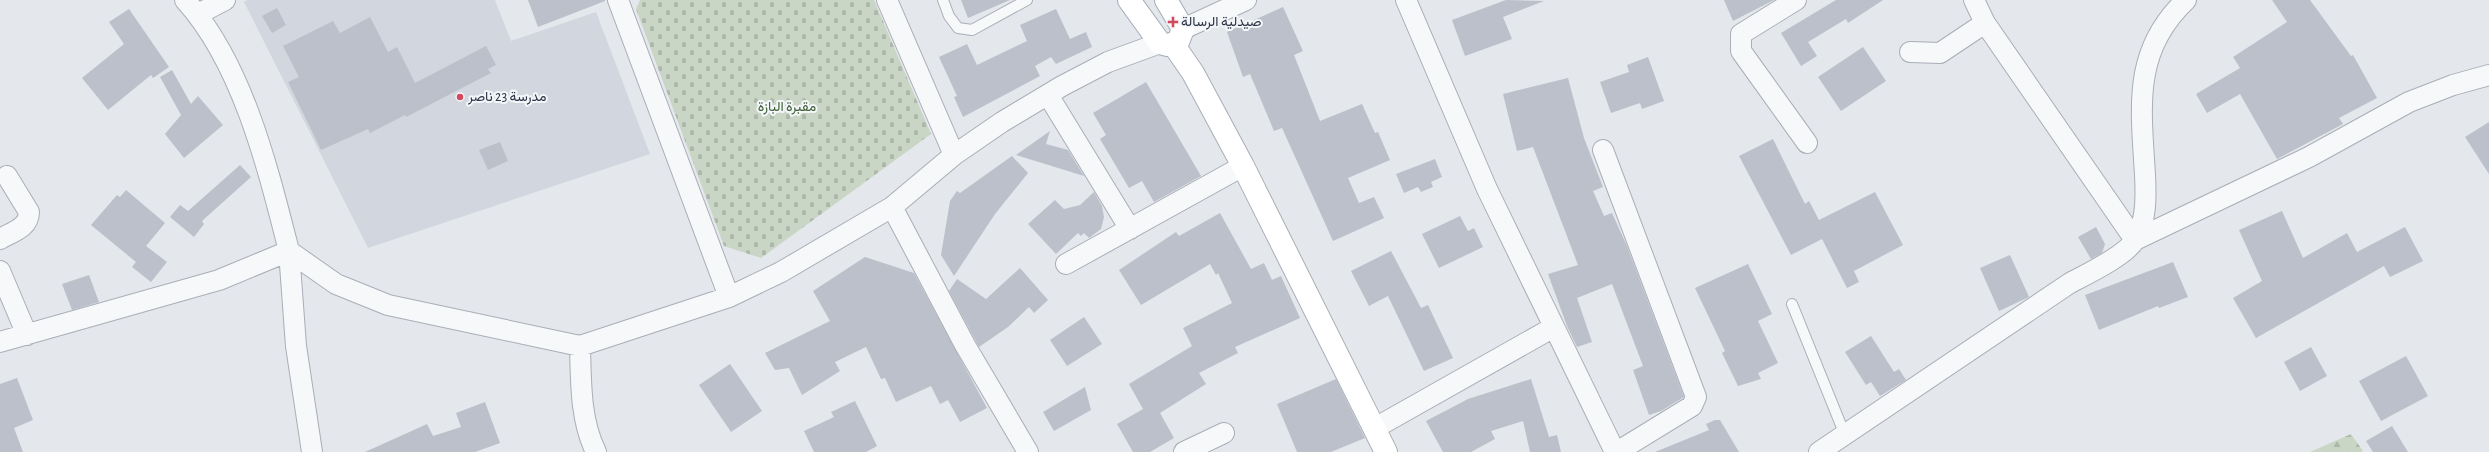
<svg xmlns="http://www.w3.org/2000/svg" width="2489" height="452" font-family="'Alegreya Sans',Vazirmatn,sans-serif">
  <style>
    .built { fill: #d2d6de }
    .forest { fill: url(#forest-firs) }
    .cemetery { fill: url(#cemetery-stones) }
    .building { fill: #bbc0ca }
    .lines { fill: none; stroke-linecap: round; stroke-linejoin: round }
    .lane-casing { stroke: #a9aeb7; stroke-width: 12 }
    .street-casing { stroke: #a9aeb7; stroke-width: 22 }
    .secondary-casing { stroke: #a9aeb7; stroke-width: 24 }
    .primary-casing { stroke: #a3abb8; stroke-width: 24 }
    .lane { stroke: #f7f8fa; stroke-width: 10 }
    .street { stroke: #f7f8fa; stroke-width: 20 }
    .secondary { stroke: #fff; stroke-width: 22 }
    .primary { stroke: #fff; stroke-width: 22 }
    .poi-dot { fill: #d1495b; stroke: #f4f6f9; stroke-width: 1.5 }
    .labels { text-anchor: middle; dominant-baseline: central; stroke-width: 4; stroke-linejoin: round; paint-order: stroke }
    .poi-label { font-size: 14px; fill: #2b3445; stroke: #f4f6f9; text-anchor: start }
    .park-label { font-size: 14px; fill: #3f6138; stroke: #f4f6f9 }
  </style>
  <defs>
    <pattern id="forest-firs" width="22" height="20" patternUnits="userSpaceOnUse"><rect width="22" height="20" fill="#c9d6c5"/><path d="M5 1l3.5 6h-7zM16 11l3.5 6h-7z" fill="#adb8ab"/></pattern>
    <pattern id="cemetery-stones" width="16" height="16" patternUnits="userSpaceOnUse"><rect width="16" height="16" fill="#c9d6c5"/><path d="M2 7V4a2 2 0 0 1 4 0v3zM10 15v-3a2 2 0 0 1 4 0v3z" fill="#adb8ab"/></pattern>
  </defs>
  <rect width="100%" height="100%" fill="#e4e7ec"/>
  <path class="built" d="M247,0H495L511,41L596,12L650,154L368,248L244,2Z"/>
  <path class="forest" d="M2351,434L2363,451L2361,452H2310Z"/>
  <path class="cemetery" d="M640,0H874L931,134L761,258L724,246L636,9Z"/>
  <path class="building" d="M528,0H605V1L538,27Z
    M961,0H1010L968,18Z
    M1506,0L1544,1L1503,17L1512,39L1465,56L1452,20Z
    M1724,0H1774L1733,21Z
    M1836,0H1883L1848,23L1846,19L1808,42L1817,56L1801,66L1781,33Z
    M2272,0H2310L2351,56L2353,55L2377,98L2339,118L2343,124L2277,159L2240,94L2207,113L2196,94L2240,68L2233,57L2287,22Z
    M1283,7L1303,51L1294,55L1320,121L1362,104L1375,133L1378,132L1390,160L1348,178L1359,203L1374,197L1384,218L1333,241L1282,128L1274,131L1250,74L1243,77L1227,32Z
    M277,8L286,25L272,33L262,16Z
    M129,9L169,67L153,78L151,75L108,110L82,78L124,44L109,22Z
    M1056,9L1070,39L1086,32L1092,47L1056,64L1051,57L1035,66L1040,76L963,117L954,97L957,96L939,57L967,44L977,65L1027,41L1020,25Z
    M370,17L388,52L397,47L415,83L486,46L496,65L488,69L491,73L406,117L405,115L370,133L368,129L321,150L288,82L299,77L283,46L333,21L340,33Z
    M1863,47L1886,81L1841,111L1818,77Z
    M1648,57L1664,101L1642,109L1640,103L1611,113L1600,82L1629,72L1627,65Z
    M172,70L191,104L198,96L223,125L184,158L165,134L181,115L160,77Z
    M1568,78L1584,138L1603,187L1593,191L1604,216L1612,213L1627,246L1684,397L1661,411L1649,415L1633,370L1643,366L1612,284L1577,298L1592,342L1577,347L1567,326L1548,274L1578,265L1533,147L1517,151L1503,94Z
    M1146,82L1201,176L1154,202L1142,181L1129,188L1100,139L1106,135L1093,113Z
    M2489,122V174L2465,137Z
    M1050,131L1046,144L1068,150L1084,176L1016,155Z
    M1773,139L1805,204L1809,201L1819,220L1875,192L1903,245L1854,271L1859,282L1847,288L1822,239L1791,255L1739,156Z
    M500,142L508,161L488,170L479,150Z
    M1012,156L1028,173L995,214L954,276L941,255L950,201L957,191L960,193Z
    M1435,159L1442,177L1431,182L1433,187L1421,192L1418,187L1404,193L1396,174Z
    M240,165L251,177L202,221L204,224L194,237L170,217L180,205L188,211Z
    M126,190L165,223L146,246L167,262L151,282L132,267L136,262L91,225L117,195L120,197Z
    M1094,192L1102,206L1104,217L1101,229L1089,238L1084,233L1081,236L1078,233L1056,254L1028,224L1055,200L1064,209L1080,205Z
    M2282,211L2303,258L2347,233L2357,252L2405,227L2423,261L2390,277L2384,266L2256,338L2233,298L2262,281L2239,230Z
    M1220,213L1251,269L1264,263L1272,280L1281,276L1300,318L1235,347L1238,353L1199,373L1206,384L1160,413L1174,438L1150,452H1133L1117,424L1143,409L1129,384L1192,346L1183,328L1232,303L1218,273L1216,275L1210,264L1141,305L1119,270L1176,232L1179,236Z
    M1460,216L1468,231L1474,228L1483,247L1439,268L1422,234Z
    M2096,227L2105,244L2102,253L2091,259L2078,237Z
    M1391,251L1421,308L1428,305L1453,358L1424,371L1388,296L1369,306L1351,271Z
    M2010,255L2029,297L1999,311L1980,268Z
    M865,257L914,273L987,408L960,422L948,400L940,404L931,386L896,402L885,378L881,379L866,347L835,362L840,371L802,395L789,368L775,370L765,353L830,321L813,291Z
    M2173,262L2188,297L2159,308L2158,306L2099,330L2085,295Z
    M1748,264L1772,314L1758,321L1778,363L1758,373L1761,379L1738,386L1722,353L1725,351L1695,288Z
    M1020,268L1048,300L1034,313L1029,307L1008,327L979,347L949,291L957,279L986,299Z
    M89,275L99,302L72,310L62,284Z
    M1084,317L1102,344L1067,366L1050,340Z
    M1871,336L1894,372L1899,369L1906,380L1880,396L1871,382L1866,385L1845,352Z
    M2311,347L2327,376L2300,391L2284,362Z
    M2406,356L2428,396L2381,421L2359,381Z
    M730,364L762,411L731,432L699,385Z
    M17,378L33,420L14,428L23,452H0V384Z
    M1336,379L1365,438L1331,452H1297L1277,404Z
    M1531,379L1549,437L1557,435L1561,452H1530L1523,421L1491,431L1495,439L1471,452H1443L1426,421L1468,399Z
    M1085,387L1091,410L1054,431L1043,412Z
    M855,401L877,446L866,452H814L804,431L834,417L831,412Z
    M485,402L500,443L475,452H365L427,424L433,436L461,427L456,413Z
    M1715,420H1720L1739,452H1655L1709,430L1706,424Z
    M2392,426L2408,452H2373L2366,441Z"/>
  <g class="lines">
    <g class="lane-casing">
      <path id="lane" d="M943,0L949,16L958,28L972,30L1027,0
        M1792,304L1845,435"/>
    </g>
    <g class="street-casing">
      <path id="street" d="M185,0C243,64 268,169 289,251L336,284L388,305L580,346L729,297L781,272L892,207L954,155L1002,122L1062,86L1108,62L1160,43
        M618,0L729,297
        M887,0L954,155
        M1406,0L1487,189L1615,452
        M1796,0L1741,34V51L1807,143
        M198,14L225,0
        M1985,23L2135,240L2309,157L2409,102L2453,85L2489,75
        M1183,29L1246,0
        M1910,52L1940,53L1985,23L1974,0
        M1048,95L1130,229
        M1603,150L1696,397L1692,406L1617,452
        M892,207L965,345L1028,452
        M0,239C12,232 29,228 29,212L7,176
        M1066,264L1243,166
        M0,271L27,335
        M0,342L219,280L289,251L296,346L312,452
        M580,346C581,381 580,420 596,452
        M1375,428L1554,327
        M1184,452L1224,433
        M1819,452L2070,283C2087,274 2125,256 2135,240C2147,221 2146,195 2145,175C2141,107 2132,51 2186,0"/>
    </g>
    <g class="secondary-casing">
      <path id="secondary" d="M1173,44L1193,73L1243,166L1386,452"/>
    </g>
    <g class="primary-casing">
      <path id="primary" d="M1129,0L1160,43L1167,45L1178,42L1183,29L1166,0"/>
    </g>
    <use href="#lane" class="lane"/>
    <use href="#street" class="street"/>
    <use href="#secondary" class="secondary"/>
    <use href="#primary" class="primary"/>
  </g>
  <g class="poi-dot">
    <path d="M1171 16h4v4h4v4h-4v4h-4v-4h-4v-4h4z"/>
    <circle cx="460" cy="97" r="4"/>
  </g>
  <g class="labels">
    <g class="poi-label">
      <text x="1181" y="22">صيدلية الرسالة</text>
      <text x="468" y="97">مدرسة 23 ناصر</text>
    </g>
    <g class="park-label">
      <text x="787" y="107">مقبرة البازة</text>
    </g>
  </g>
</svg>
